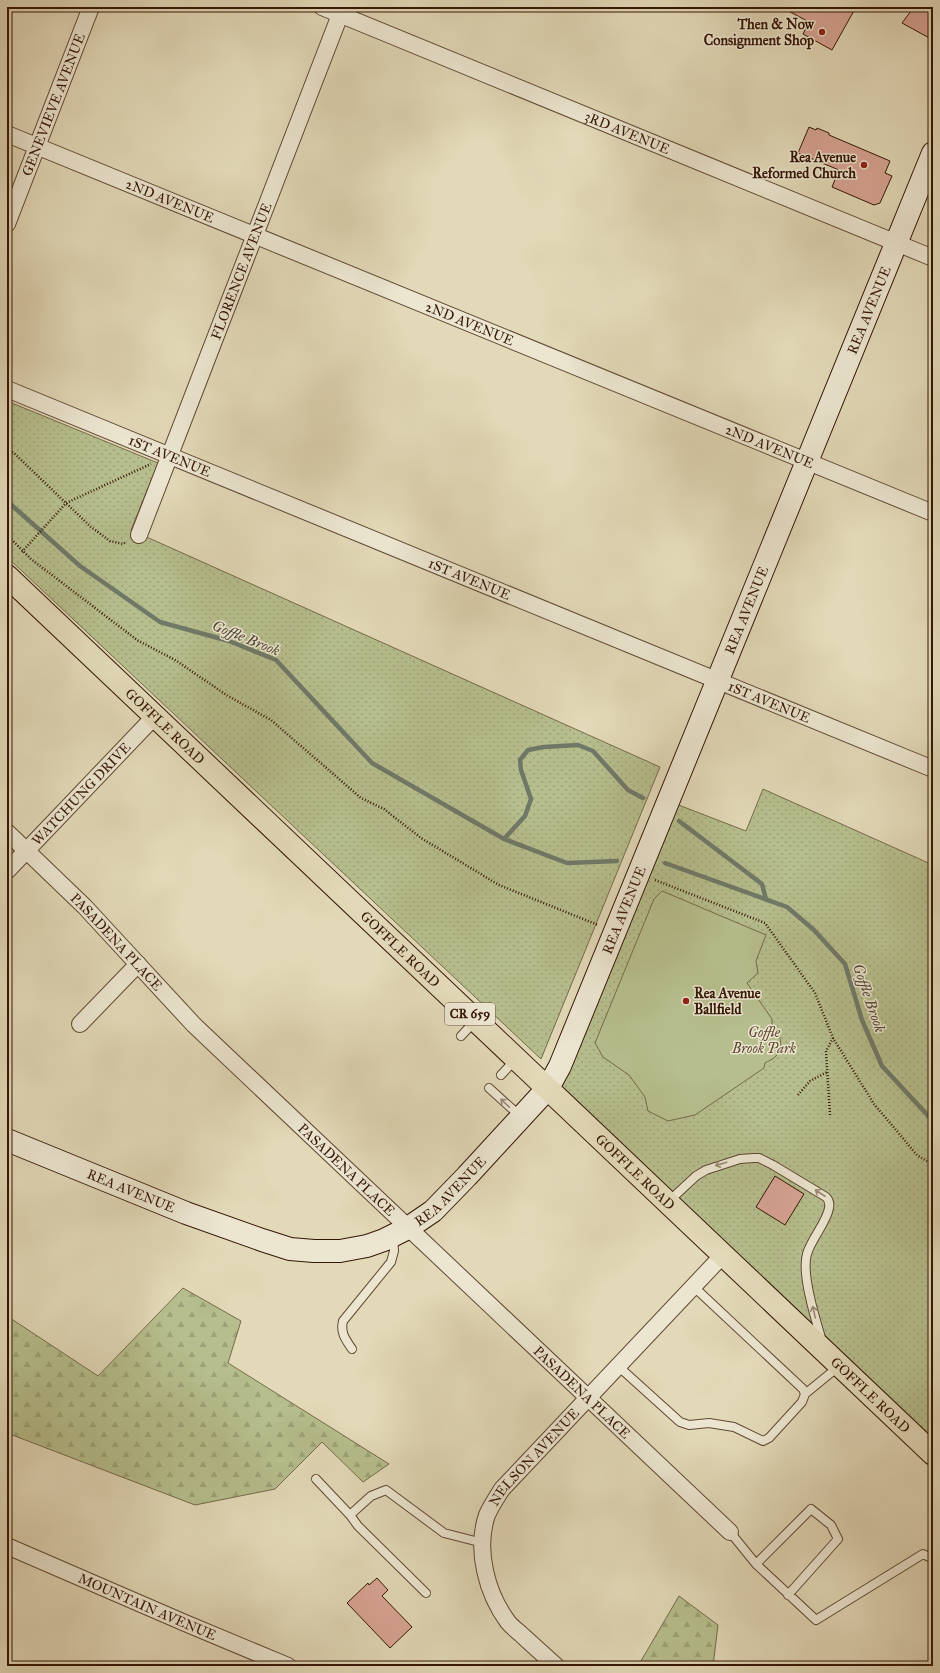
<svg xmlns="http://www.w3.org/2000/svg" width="940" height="1673" font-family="'IM FELL Great Primer',serif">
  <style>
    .grass { fill: url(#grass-dots); stroke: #766a4a }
    .forest { fill: url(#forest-firs); stroke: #766a4a }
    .pitch { fill: #b6be8d; stroke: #766a4a }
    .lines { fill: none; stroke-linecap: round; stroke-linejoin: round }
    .stream { stroke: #6f7968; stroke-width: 4.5 }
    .building { fill: #d7a494; stroke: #351606 }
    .lane-casing { stroke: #604732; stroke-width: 10 }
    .street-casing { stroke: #604732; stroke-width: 18 }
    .secondary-casing { stroke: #351606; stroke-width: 24 }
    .primary-casing { stroke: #351606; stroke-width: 24 }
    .path { stroke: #351606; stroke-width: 2.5; stroke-dasharray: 1 2; stroke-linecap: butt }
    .lane { stroke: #ece6d1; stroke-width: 8 }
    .street { stroke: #ece6d1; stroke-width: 16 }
    .secondary { stroke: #ece6d1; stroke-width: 22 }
    .primary { stroke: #e2d9b8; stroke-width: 22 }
    .oneway { stroke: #9a8876 }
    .poi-dot { fill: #8f2418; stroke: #ece6d1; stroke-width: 1.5 }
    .labels { text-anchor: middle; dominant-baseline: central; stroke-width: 3; stroke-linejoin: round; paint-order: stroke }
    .shield { fill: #ece6d1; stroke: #6c5443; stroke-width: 1 }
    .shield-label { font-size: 13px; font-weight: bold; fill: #351606 }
    .poi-label { font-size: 14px; font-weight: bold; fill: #351606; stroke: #ece6d1; text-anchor: end }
    .street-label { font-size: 14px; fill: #351606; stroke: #ece6d1 }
    .park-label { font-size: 14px; font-style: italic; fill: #5c482e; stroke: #ece6d1 }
    .water-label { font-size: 15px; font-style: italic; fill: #524837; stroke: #ece6d1 }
  </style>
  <defs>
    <pattern id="grass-dots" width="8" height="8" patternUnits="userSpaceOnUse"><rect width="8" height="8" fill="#b6be8d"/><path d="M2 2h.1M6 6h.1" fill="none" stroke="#9da378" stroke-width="1.8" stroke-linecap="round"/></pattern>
    <pattern id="forest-firs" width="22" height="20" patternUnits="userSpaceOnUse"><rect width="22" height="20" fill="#b6be8d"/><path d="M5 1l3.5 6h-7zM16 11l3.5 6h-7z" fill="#9da378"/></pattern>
  </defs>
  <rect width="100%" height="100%" fill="#e2d9b8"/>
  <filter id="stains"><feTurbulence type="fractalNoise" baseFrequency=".005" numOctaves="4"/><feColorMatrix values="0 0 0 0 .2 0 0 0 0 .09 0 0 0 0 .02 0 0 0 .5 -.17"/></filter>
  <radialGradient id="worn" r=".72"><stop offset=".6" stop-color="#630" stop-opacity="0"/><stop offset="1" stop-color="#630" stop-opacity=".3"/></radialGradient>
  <path class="grass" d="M7,401L158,463L131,530L660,767L541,1059L7,557Z
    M763,789L933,865V1440L562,1086L676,804L746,831Z"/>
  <path class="forest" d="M183,1288L241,1321L228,1363L389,1464L363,1482L322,1442L275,1489L195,1505L7,1433V1316L98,1376Z
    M679,1596L718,1625L713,1666H638Z"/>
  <path class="pitch" d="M662,891L766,935L756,961L758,973L747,983L772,1019V1024C780,1033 785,1046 776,1056C774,1059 768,1061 765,1063L764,1068L695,1115L668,1121L648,1111L645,1097L629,1075L603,1057L595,1043L654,899Z"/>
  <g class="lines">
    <path class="stream" d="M7,501L80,566L160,622L229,641L276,660L372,763L504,839L567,863L617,861
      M679,821L762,884L766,899
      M504,839L525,816L531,799L521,770L520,760L528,750L544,747L578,745L593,751L628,790L643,798
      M665,863L787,907L814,930L845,964L862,1020L882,1066L933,1121"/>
  </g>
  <path class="building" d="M781,7H856L832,50L803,34L809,22Z
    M914,7H933V40L902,23Z
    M809,127L816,130L817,128L829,133V135L890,161L885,173L892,176L880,203L874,205L832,187L839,170L798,153Z
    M775,1176L804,1194L785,1225L756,1207Z
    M377,1578L388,1590L382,1596L412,1627L390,1648L347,1603L368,1583L369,1585Z"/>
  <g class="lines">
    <g class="lane-casing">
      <path id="lane" d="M461,1036L476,1020
        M501,1075L515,1060
        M489,1088L521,1117
        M668,1202L696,1176L706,1170L740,1159L754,1158H759L773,1165L826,1197C829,1200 830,1203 829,1208C827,1222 811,1239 807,1254C801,1274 816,1321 822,1341
        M352,1349C346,1340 340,1333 343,1321L391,1262L394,1251L393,1236
        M618,1366L680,1422L689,1425L709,1423L734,1427L763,1441L769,1438L802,1402L805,1394L803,1389L693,1286
        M805,1394L838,1367
        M316,1479L350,1515
        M730,1532L756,1564
        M426,1593L358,1526L350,1515L371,1496L386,1490L444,1533L483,1543
        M788,1595L838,1539L831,1525L811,1509L756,1564L816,1620L923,1554L933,1559"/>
    </g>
    <g class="street-casing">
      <g id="street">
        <path id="s1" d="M322,7L933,258"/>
        <path id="s2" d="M7,134L933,513"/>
        <path id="s3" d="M7,224L91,7"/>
        <path id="s4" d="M7,389L933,769"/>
        <path id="s5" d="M139,535L343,7"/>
        <path id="s6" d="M7,832L85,907L194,1025L730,1532"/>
        <path id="s7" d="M7,871L155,716"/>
        <path d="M80,1024L138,964"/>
        <path id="s8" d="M7,1546L185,1623L288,1666"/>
        <path id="s9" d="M556,1666C545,1656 535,1647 524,1637C519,1632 513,1628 508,1622C487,1594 475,1550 487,1515C491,1506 497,1497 502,1489L723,1255"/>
      </g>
    </g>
    <g class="secondary-casing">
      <g id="secondary">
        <path id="s10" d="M7,1140L186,1213L262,1240L290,1249L314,1251H340L367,1246L384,1240L408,1228L433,1211L467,1176L548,1088L560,1066L933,153"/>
      </g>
    </g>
    <g class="primary-casing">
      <g id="primary">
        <path id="s11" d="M7,576L933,1454"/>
      </g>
    </g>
    <path class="path" d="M7,449L14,453L91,527L110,541L123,544L126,542
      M7,535L31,559L137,640L175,660L228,696L271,720L361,798L384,809L421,838L499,885L598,925
      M22,552L66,503L151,464
      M655,880L765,923L815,993L833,1038L874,1104L917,1155L933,1165
      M798,1095L810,1081L827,1072
      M830,1115L826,1051L833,1038"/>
    <use href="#lane" class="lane"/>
    <use href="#street" class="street"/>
    <use href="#secondary" class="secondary"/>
    <use href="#primary" class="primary"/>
  </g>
  <defs><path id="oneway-shaft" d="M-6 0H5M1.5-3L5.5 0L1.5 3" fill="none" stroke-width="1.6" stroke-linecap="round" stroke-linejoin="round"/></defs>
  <g class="oneway">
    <use href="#oneway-shaft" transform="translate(505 1103) rotate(-137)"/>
    <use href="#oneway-shaft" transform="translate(721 1164) rotate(164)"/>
    <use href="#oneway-shaft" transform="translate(820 1193) rotate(-147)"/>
    <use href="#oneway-shaft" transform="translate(814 1312) rotate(-103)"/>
  </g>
  <g class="poi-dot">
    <circle cx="822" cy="32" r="4"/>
    <circle cx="864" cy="165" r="4"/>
    <circle cx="686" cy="1001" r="4"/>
  </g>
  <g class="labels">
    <rect class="shield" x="445" y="1003" width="50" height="22" rx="3"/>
    <g class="shield-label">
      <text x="470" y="1014">CR 659</text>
    </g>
    <g class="poi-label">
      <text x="814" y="24">Then &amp; Now<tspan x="814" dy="16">Consignment Shop</tspan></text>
      <text x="856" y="157">Rea Avenue<tspan x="856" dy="16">Reformed Church</tspan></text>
      <text x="694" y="993" text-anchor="start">Rea Avenue<tspan x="694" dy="16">Ballfield</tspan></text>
    </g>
    <g class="street-label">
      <text stroke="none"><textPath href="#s3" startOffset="128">GENEVIEVE AVENUE</textPath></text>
      <text stroke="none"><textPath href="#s1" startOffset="330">3RD AVENUE</textPath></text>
      <text stroke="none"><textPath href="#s2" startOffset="176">2ND AVENUE</textPath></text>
      <text stroke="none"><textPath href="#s5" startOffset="283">FLORENCE AVENUE</textPath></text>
      <text stroke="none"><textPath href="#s10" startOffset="1466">REA AVENUE</textPath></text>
      <text stroke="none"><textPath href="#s2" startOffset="500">2ND AVENUE</textPath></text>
      <text stroke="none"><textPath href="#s2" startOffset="824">2ND AVENUE</textPath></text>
      <text stroke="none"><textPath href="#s4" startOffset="176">1ST AVENUE</textPath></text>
      <text stroke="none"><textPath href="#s4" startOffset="500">1ST AVENUE</textPath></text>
      <text stroke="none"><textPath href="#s10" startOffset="1142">REA AVENUE</textPath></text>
      <text stroke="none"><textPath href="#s4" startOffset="824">1ST AVENUE</textPath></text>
      <text stroke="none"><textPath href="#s11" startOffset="218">GOFFLE ROAD</textPath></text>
      <text stroke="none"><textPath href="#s7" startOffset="107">WATCHUNG DRIVE</textPath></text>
      <text stroke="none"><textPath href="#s10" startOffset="818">REA AVENUE</textPath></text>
      <text stroke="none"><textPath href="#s6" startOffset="155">PASADENA PLACE</textPath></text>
      <text stroke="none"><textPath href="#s11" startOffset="542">GOFFLE ROAD</textPath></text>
      <text stroke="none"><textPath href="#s6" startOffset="479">PASADENA PLACE</textPath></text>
      <text stroke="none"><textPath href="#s11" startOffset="866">GOFFLE ROAD</textPath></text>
      <text stroke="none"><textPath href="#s10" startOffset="482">REA AVENUE</textPath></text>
      <text stroke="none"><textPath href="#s10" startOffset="134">REA AVENUE</textPath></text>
      <text stroke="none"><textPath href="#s6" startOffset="803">PASADENA PLACE</textPath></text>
      <text stroke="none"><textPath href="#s11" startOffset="1190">GOFFLE ROAD</textPath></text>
      <text stroke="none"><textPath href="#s9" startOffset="253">NELSON AVENUE</textPath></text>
      <text stroke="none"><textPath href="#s8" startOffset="153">MOUNTAIN AVENUE</textPath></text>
    </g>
    <g class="park-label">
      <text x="764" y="1032">Goffle<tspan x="764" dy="16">Brook Park</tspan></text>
    </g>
    <g class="water-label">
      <text transform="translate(246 638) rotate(22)">Goffle Brook</text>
      <text transform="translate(869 998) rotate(71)">Goffle Brook</text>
    </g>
  </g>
  <rect width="940" height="1673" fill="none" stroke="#e2d9b8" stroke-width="24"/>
  <rect x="8" y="8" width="924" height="1657" fill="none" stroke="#351606" stroke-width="2"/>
  <rect x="12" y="12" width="916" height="1649" fill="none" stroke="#351606"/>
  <rect width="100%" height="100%" filter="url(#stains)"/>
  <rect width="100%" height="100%" fill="url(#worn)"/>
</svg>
